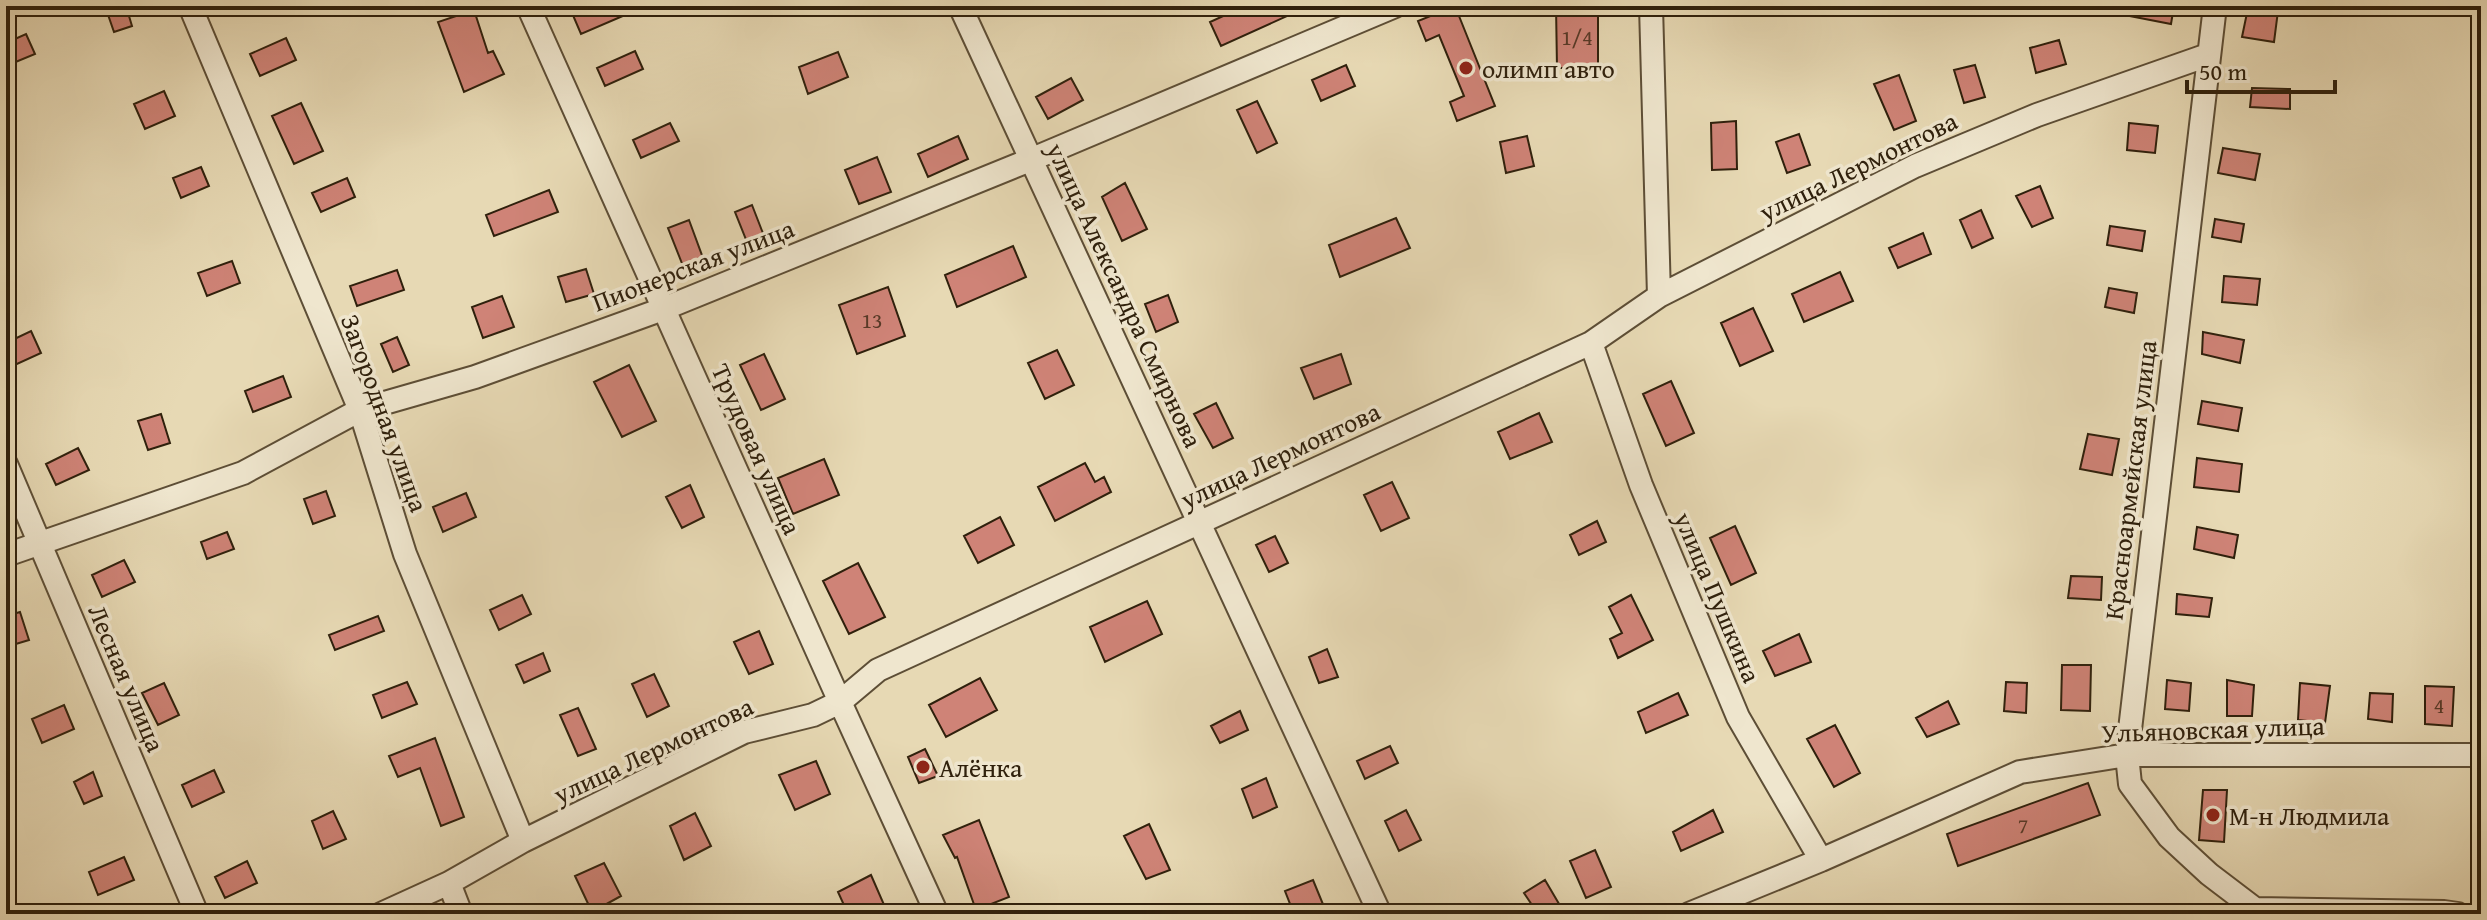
<svg xmlns="http://www.w3.org/2000/svg" width="2487" height="920" font-family="'Gentium Book Plus',serif">
  <style>
    .building { fill: #cf8377; stroke: #2f200c; stroke-width: 2 }
    .lines { fill: none; stroke-linecap: round; stroke-linejoin: round }
    .minor-casing { stroke: #5d4e36; stroke-width: 26 }
    .minor { stroke: #efe6ce; stroke-width: 22 }
    .poi-dot { fill: #8f2418; stroke: #efe6ce; stroke-width: 3 }
    .labels { text-anchor: middle; dominant-baseline: central; stroke-width: 7; stroke-linejoin: round; paint-order: stroke }
    .number-label { font-size: 22px; fill: #573927 }
    .poi-label { font-size: 26px; fill: #2f200c; stroke: #efe6ce; text-anchor: start }
    .street-label { font-size: 26px; fill: #2f200c; stroke: #efe6ce }
  </style>
  <rect width="100%" height="100%" fill="#e7d9b4"/>
  <filter id="stains"><feTurbulence type="fractalNoise" baseFrequency=".0025" numOctaves="4"/><feColorMatrix values="0 0 0 0 .2 0 0 0 0 .09 0 0 0 0 .02 0 0 0 .5 -.17"/></filter>
  <radialGradient id="worn" r=".72"><stop offset=".6" stop-color="#630" stop-opacity="0"/><stop offset="1" stop-color="#630" stop-opacity=".3"/></radialGradient>
  <path class="building" d="M105,6H126L132,26L114,32Z
    M569,6H646L581,34Z
    M1245,6H1309L1221,46L1210,22Z
    M1455,6L1495,106L1457,121L1450,102L1464,96L1439,35L1426,41L1418,21Z
    M1556,6H1598V68H1557Z
    M2120,6H2174L2171,24L2119,14Z
    M2248,8L2278,11L2274,42L2242,37Z
    M474,10L488,53L493,51L504,74L464,92L438,22Z
    M26,34L35,54L6,66V43Z
    M286,38L296,60L260,76L250,54Z
    M2059,40L2066,64L2036,73L2030,48Z
    M635,51L643,69L605,86L597,68Z
    M838,52L848,77L808,94L799,67Z
    M1346,65L1355,86L1321,101L1312,80Z
    M1975,65L1985,97L1964,103L1954,70Z
    M1899,75L1916,121L1894,130L1874,84Z
    M1071,78L1083,100L1048,119L1036,97Z
    M2252,88L2290,89V109L2250,107Z
    M164,91L175,116L145,129L134,104Z
    M1257,101L1277,143L1257,153L1237,110Z
    M301,103L323,151L294,164L272,116Z
    M1736,121L1737,169L1712,170L1711,123Z
    M670,123L679,141L641,158L633,140Z
    M2129,123L2158,126L2155,153L2127,150Z
    M1799,134L1810,165L1787,173L1776,142Z
    M958,136L968,159L928,177L918,154Z
    M1527,136L1534,166L1506,173L1500,142Z
    M2223,148L2260,154L2255,180L2218,173Z
    M877,157L891,192L859,204L845,170Z
    M201,167L209,186L181,198L173,178Z
    M347,178L355,197L321,212L312,193Z
    M1125,183L1147,229L1122,241L1102,197Z
    M2040,186L2053,218L2032,227L2016,196Z
    M549,190L558,212L494,236L486,215Z
    M752,205L764,236L747,242L735,212Z
    M1981,210L1993,238L1972,248L1960,220Z
    M1396,218L1410,248L1340,277L1329,245Z
    M2215,219L2244,224L2241,242L2212,237Z
    M689,220L703,258L683,266L668,228Z
    M2110,226L2145,231L2142,251L2107,245Z
    M1923,233L1931,254L1898,268L1889,248Z
    M1013,246L1026,277L957,307L945,275Z
    M232,261L240,283L207,296L198,273Z
    M586,269L594,294L566,302L558,277Z
    M397,270L404,290L357,306L350,286Z
    M1840,272L1853,301L1804,322L1792,294Z
    M2224,276L2260,279L2257,305L2222,302Z
    M888,287L905,336L857,354L839,305Z
    M2109,288L2137,293L2134,313L2105,307Z
    M1168,295L1178,322L1156,332L1145,304Z
    M502,296L514,327L483,338L472,307Z
    M1753,308L1773,351L1740,366L1721,323Z
    M31,331L41,353L6,369V343Z
    M2203,332L2244,340L2240,363L2202,354Z
    M397,337L409,365L393,372L381,344Z
    M1057,350L1074,385L1045,399L1028,363Z
    M764,354L785,399L761,410L740,365Z
    M1341,354L1351,384L1314,399L1301,368Z
    M629,365L656,421L622,437L594,382Z
    M283,376L291,397L253,412L245,391Z
    M1671,381L1694,433L1666,446L1643,394Z
    M2202,401L2242,408L2238,431L2198,424Z
    M1216,403L1233,438L1213,448L1194,414Z
    M1539,413L1552,442L1510,459L1498,432Z
    M161,414L170,443L148,450L138,421Z
    M2088,434L2119,439L2112,475L2080,469Z
    M78,448L89,470L56,485L46,464Z
    M2197,458L2242,464L2239,492L2194,487Z
    M824,459L839,495L793,514L778,478Z
    M1085,463L1095,482L1104,477L1111,492L1055,521L1038,487Z
    M1392,482L1409,518L1381,531L1364,495Z
    M690,485L704,517L682,528L666,497Z
    M326,491L335,516L313,524L304,499Z
    M466,493L476,517L443,532L433,507Z
    M1000,517L1014,545L978,563L964,536Z
    M1597,521L1606,542L1579,555L1570,535Z
    M1735,526L1756,573L1731,585L1710,538Z
    M2197,527L2238,535L2234,558L2194,549Z
    M227,532L234,549L207,559L201,542Z
    M1275,536L1288,563L1269,572L1256,545Z
    M124,560L135,582L102,597L92,575Z
    M858,563L885,617L849,634L823,581Z
    M2071,576L2102,577L2101,600L2068,598Z
    M2177,594L2212,598L2209,617L2176,614Z
    M522,595L531,614L499,630L490,610Z
    M1631,595L1653,640L1618,658L1610,639L1622,633L1609,607Z
    M1147,601L1162,634L1105,662L1090,627Z
    M20,612L29,640L6,647V616Z
    M378,616L384,631L335,650L329,635Z
    M759,631L773,664L749,674L734,642Z
    M1799,634L1811,662L1775,676L1763,651Z
    M1327,649L1338,677L1319,683L1309,657Z
    M543,653L550,671L524,683L516,665Z
    M2062,665H2091L2090,711L2061,710Z
    M654,674L669,706L647,717L632,684Z
    M980,678L997,710L946,737L929,705Z
    M2167,680L2191,683L2189,711L2165,709Z
    M2227,680L2254,685L2252,716H2227Z
    M407,682L417,704L382,718L373,695Z
    M2006,682L2027,683L2026,713L2004,711Z
    M164,683L179,715L158,725L142,693Z
    M2300,683L2330,686L2325,723L2298,720Z
    M2425,686L2454,687L2452,726L2425,724Z
    M1678,693L1688,715L1646,733L1638,712Z
    M2370,693L2393,694L2392,722L2368,719Z
    M1948,701L1959,724L1927,737L1916,718Z
    M64,705L74,729L42,743L32,719Z
    M578,708L596,749L578,756L560,715Z
    M1240,711L1248,730L1220,743L1211,726Z
    M1835,725L1860,773L1834,787L1807,739Z
    M435,738L464,817L441,826L420,768L398,777L389,756Z
    M1390,746L1398,763L1365,779L1357,761Z
    M925,749L938,776L919,783L908,757Z
    M816,761L830,794L795,810L779,775Z
    M214,770L224,792L192,807L182,785Z
    M93,772L102,796L84,804L74,782Z
    M1266,778L1277,807L1253,818L1242,789Z
    M2088,783L2100,815L1958,866L1947,834Z
    M2203,790H2227L2224,842L2199,840Z
    M1406,810L1421,840L1399,851L1385,821Z
    M1713,810L1723,832L1681,851L1673,832Z
    M333,811L346,839L323,849L312,821Z
    M695,813L711,846L684,860L670,826Z
    M979,820L1009,897L976,910L957,857L955,858L943,835Z
    M1149,824L1170,870L1146,879L1124,836Z
    M1595,850L1611,887L1586,898L1570,861Z
    M124,857L134,880L98,895L89,872Z
    M247,861L257,883L225,898L215,877Z
    M604,863L621,896L592,912L575,876Z
    M871,875L885,907L872,914H848L838,892Z
    M1313,880L1327,914H1294L1285,891Z
    M1545,880L1562,909L1564,914H1538L1524,893Z"/>
  <g class="lines">
    <g class="minor-casing">
      <path id="minor" d="M190,6L360,410L405,554L523,841
        M528,6L840,702L937,914
        M960,6L1380,914
        M1651,6L1659,296
        M2215,6L2127,755L2130,784L2169,837L2209,874L2255,909
        M1591,343L1641,485L1738,717L1821,860
        M6,464L197,914
        M6,555L243,473L360,410L475,377L663,309L1030,160L1395,6
        M449,883L461,914
        M381,914L449,883L523,841L744,732L813,715L840,702L878,670L1591,343L1659,296L1915,166L2037,115L2208,55
        M1689,914L1821,860L2020,772L2127,755H2481
        M2246,914L2255,909L2444,912L2458,914"/>
    </g>
    <use href="#minor" class="minor"/>
  </g>
  <g class="poi-dot">
    <circle cx="1466" cy="68" r="8"/>
    <circle cx="923" cy="767" r="8"/>
    <circle cx="2213" cy="815" r="8"/>
  </g>
  <g class="labels">
    <g class="number-label">
      <text x="1577" y="37">1/4</text>
      <text x="872" y="320">13</text>
      <text x="2439" y="705">4</text>
      <text x="2023" y="825">7</text>
    </g>
    <g class="poi-label">
      <text x="1482" y="68">олимп авто</text>
      <text x="939" y="767">Алёнка</text>
      <text x="2229" y="815">М-н Людмила</text>
    </g>
    <g class="street-label">
      <text transform="translate(1858 166) rotate(-26)">улица Лермонтова</text>
      <text transform="translate(693 265) rotate(-21)">Пионерская улица</text>
      <text transform="translate(1125 295) rotate(65)">улица Александра Смирнова</text>
      <text transform="translate(385 413) rotate(70)">Загородная улица</text>
      <text transform="translate(757 449) rotate(66)">Трудовая улица</text>
      <text transform="translate(1280 455) rotate(-25)">улица Лермонтова</text>
      <text transform="translate(2130 480) rotate(-83)">Красноармейская улица</text>
      <text transform="translate(1718 597) rotate(67)">улица Пушкина</text>
      <text transform="translate(127 678) rotate(67)">Лесная улица</text>
      <text transform="translate(2213 729) rotate(-2)">Ульяновская улица</text>
      <text transform="translate(653 750) rotate(-25)">улица Лермонтова</text>
    </g>
  </g>
  <rect width="2487" height="920" fill="none" stroke="#e7d9b4" stroke-width="32"/>
  <rect x="8" y="8" width="2471" height="904" fill="none" stroke="#2f200c" stroke-width="4"/>
  <rect x="16" y="16" width="2455" height="888" fill="none" stroke="#2f200c" stroke-width="2"/>
  <path d="M2187 80v12h148v-12" fill="none" stroke="#2f200c" stroke-width="4"/>
  <text x="2199" y="80" font-size="24" fill="#2f200c" stroke="#efe6ce" stroke-width="6" paint-order="stroke">50 m</text>
  <rect width="100%" height="100%" filter="url(#stains)"/>
  <rect width="100%" height="100%" fill="url(#worn)"/>
</svg>
